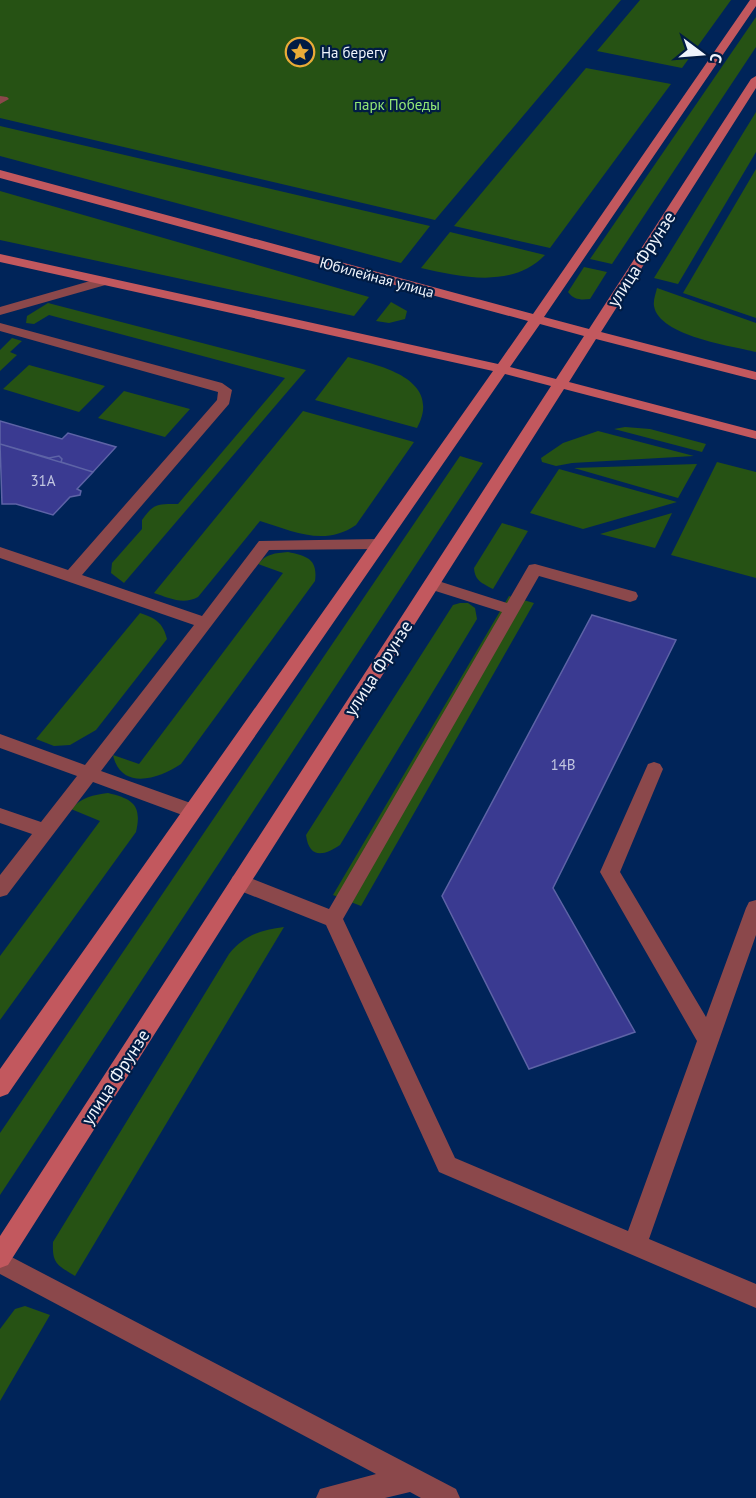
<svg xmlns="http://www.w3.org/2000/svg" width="756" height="1498" font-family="'PT Sans',sans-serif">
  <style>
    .green { fill: #265214 }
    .building { fill: #3a3a91; stroke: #5d63a6; stroke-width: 1.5 }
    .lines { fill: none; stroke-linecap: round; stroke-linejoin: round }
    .lane { fill: #8b484b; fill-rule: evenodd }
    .secondary { fill: #c2585e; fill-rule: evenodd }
    .labels { text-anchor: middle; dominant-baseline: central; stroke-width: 4.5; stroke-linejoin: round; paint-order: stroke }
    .far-poi-label { font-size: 15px; fill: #eff4fb; stroke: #011c44; text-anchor: start }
    .far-park-label { font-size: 15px; fill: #93e876; stroke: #011c44 }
    .far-street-label { font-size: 15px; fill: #eff4fb; stroke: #011c44 }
    .number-label { font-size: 15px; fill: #c2c6e0 }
    .street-label { font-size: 18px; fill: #eff4fb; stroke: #011c44 }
  </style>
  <rect width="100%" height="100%" fill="#002459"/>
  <path class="green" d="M0,0H621L435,220L0,118Z
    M640,0H731L682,68L597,51Z
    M756,17V47L612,264L590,259Z
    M586,68L671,84L550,248L454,226Z
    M756,112V152L678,284L654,278Z
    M0,126L430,226L401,263L0,156Z
    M756,169V318L683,293Z
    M0,191L369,297L354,316L0,240Z
    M450,232L545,255C512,289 462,277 421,268Z
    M584,267L607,272L590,299C581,300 574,300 568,292Z
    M657,288L756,323V352C732,346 659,336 654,306C653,300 656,293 657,288Z
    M391,302L407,311L405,319L389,323L376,321Z
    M48,303L306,370L124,583L111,573L112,563L142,529V520C154,503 157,504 178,504L285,378L49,315L34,324L26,323L27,316Z
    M12,338L22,341L10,352L17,355L0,371V350Z
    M348,357C381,366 443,379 417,428L315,400Z
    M29,365L105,386L79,412L3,389Z
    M124,391L190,409L165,437L98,418Z
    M303,411L414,442L356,525C324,547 293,531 260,521L198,597C183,605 169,598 154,593Z
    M625,427L650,429L706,444L702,452L614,429Z
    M598,431L694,456L572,463L556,466L542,462L541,458L563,443Z
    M460,456L483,463L0,1195V1133Z
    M717,462L756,472V578L671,555Z
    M697,464L678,498L574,468Z
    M559,469L677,502L583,529L530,513Z
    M672,513L655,548L600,534Z
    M502,523L528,531L493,589C482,583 475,581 474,568Z
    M288,552C307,556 318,559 315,581L181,764C159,779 121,791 113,755L139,764L283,573L258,564C266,554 275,553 288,552Z
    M509,596L534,603L361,906L333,895Z
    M460,603H468L475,608L477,619L340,845C324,856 309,859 306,835L453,605Z
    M140,613C156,618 163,623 167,639L96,730L70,745L54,746L36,739Z
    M108,793C134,799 142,806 136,832L0,1020V956L100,821L71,809C82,797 93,795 108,793Z
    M284,927L75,1276C57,1265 52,1264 53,1242L229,954C244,935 261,930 284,927Z
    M25,1306L50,1315L0,1401V1329L15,1309Z"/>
  <path class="building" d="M0,421L62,439L68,433L116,447L93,472L0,444Z
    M0,444L49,458L59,456L62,459L61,462L93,472L77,489L81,491L80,495L70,497L53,515L16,504H2Z
    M592,615L676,640L553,888L635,1032L529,1069L442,896Z"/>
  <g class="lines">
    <path class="lane" d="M0,96L7,97L9,99L0,104Z
      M104,277L111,281L109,284L0,315V307Z
      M0,323L222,383L232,390L229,404L82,575L202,616L259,541L378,539L386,544L378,549L269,550L101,771L199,806L201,811L199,816L192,818L185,816L93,782L7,895L0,897V875L32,834L0,823V808L41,822L77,776L0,748V734L85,765L194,625L0,558V547L68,570L217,400L218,392L0,331Z
      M535,564L636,592L638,596L636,600L630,602L539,576L343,919L455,1158L628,1231L697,1041L600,872L648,764L654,762L660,764L663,769L620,872L706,1017L746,908L749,902L756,900V935L649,1239L756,1284V1308L439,1172L326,925L233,888L230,882L233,876L240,874L329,909L502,612L426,588L424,584L426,580L432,579L507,603L529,565Z
      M0,1251L456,1489L460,1498H421L410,1492L385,1498H316L320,1489L376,1474L0,1274Z"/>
    <path class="secondary" d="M750,0H756V6L544,317L589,329L751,79L756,76V88L601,332L756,372V380L596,339L569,382L756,431V439L564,389L8,1265L0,1268V1236L551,386L505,374L8,1094L0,1097V1069L493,371L0,262V254L498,364L528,321L0,178V170L533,314ZM540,324L584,336L556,379L510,367Z"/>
  </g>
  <defs>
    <g id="sight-ring" transform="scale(1.5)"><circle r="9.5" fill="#011c44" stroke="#e9ab38" stroke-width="1.5"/><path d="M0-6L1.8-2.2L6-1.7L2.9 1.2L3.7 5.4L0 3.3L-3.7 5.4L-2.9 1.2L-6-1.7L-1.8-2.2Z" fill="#e9ab38"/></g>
  </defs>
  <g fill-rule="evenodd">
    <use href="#sight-ring" x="300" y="52"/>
  </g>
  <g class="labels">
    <g class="far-poi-label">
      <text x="321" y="52">На берегу</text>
    </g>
    <g class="far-park-label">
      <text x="397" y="104">парк Победы</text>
    </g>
    <g class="far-street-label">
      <text transform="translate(377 277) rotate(15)">Юбилейная улица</text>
    </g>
    <g class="number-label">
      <text x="43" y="480">31А</text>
      <text x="563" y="764">14В</text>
    </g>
    <g class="street-label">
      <text transform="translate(641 259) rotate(-57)">улица Фрунзе</text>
      <text transform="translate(378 668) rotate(-57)">улица Фрунзе</text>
      <text transform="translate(115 1077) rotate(-57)">улица Фрунзе</text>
    </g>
  </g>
  <g transform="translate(702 54) rotate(106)" stroke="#011c44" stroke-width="4.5" paint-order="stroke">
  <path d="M0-4.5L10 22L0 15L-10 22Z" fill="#eff4fb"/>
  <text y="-9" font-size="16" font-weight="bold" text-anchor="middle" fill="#eff4fb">С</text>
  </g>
</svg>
